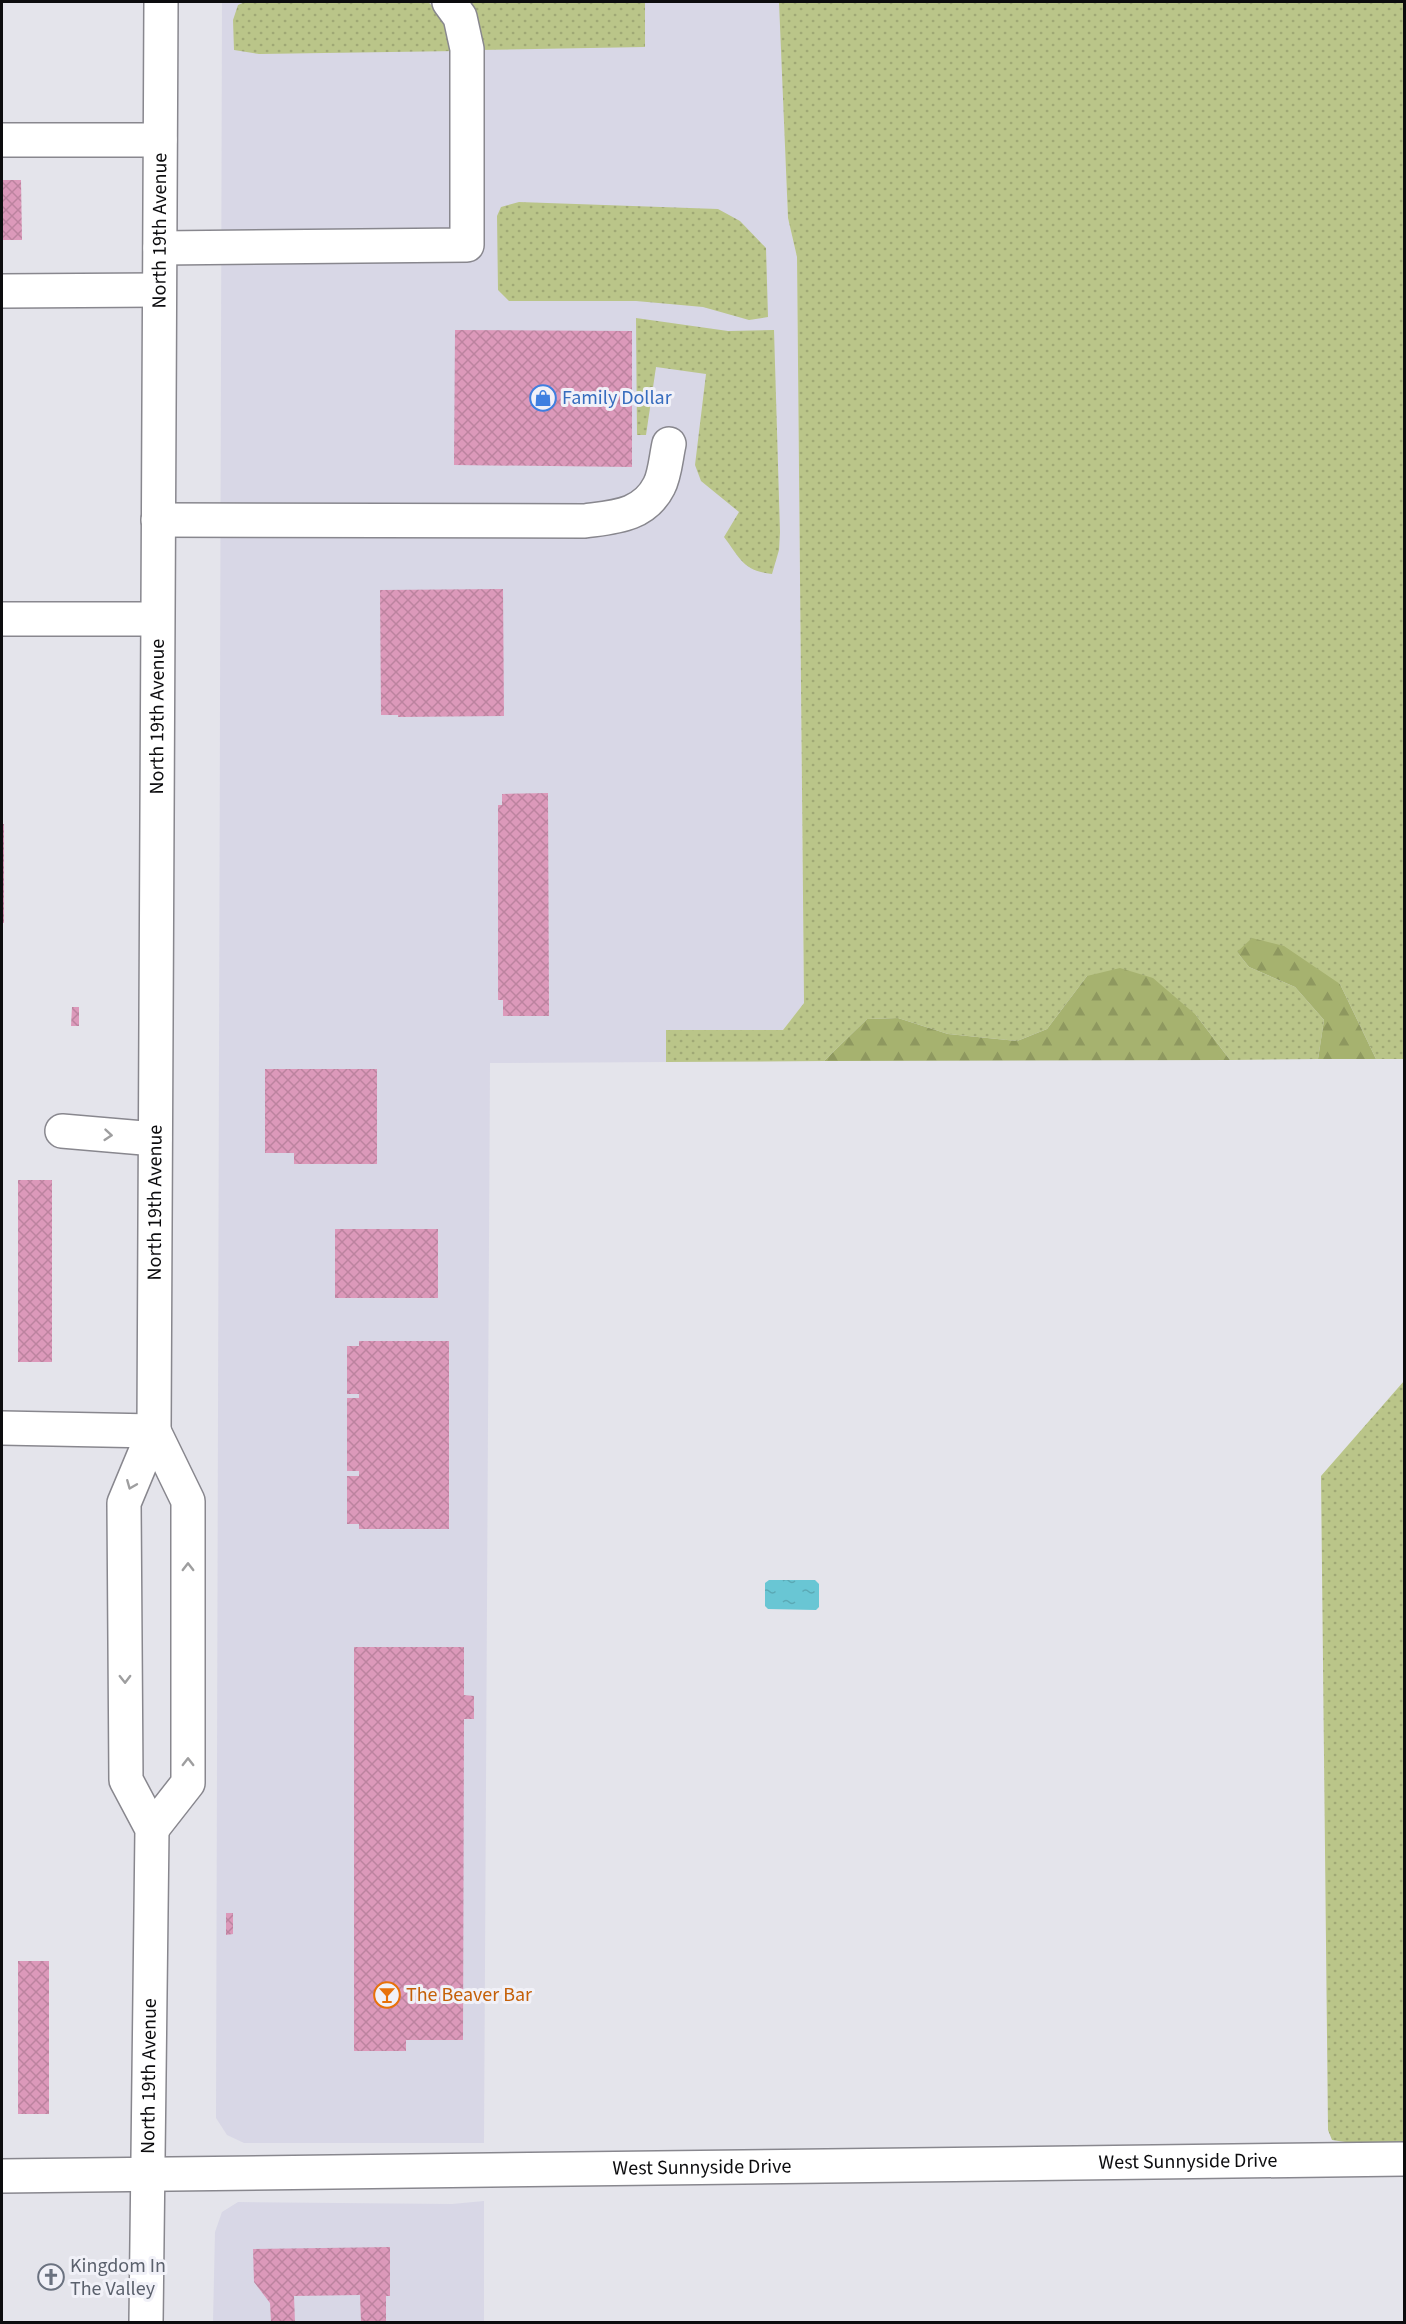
<svg xmlns="http://www.w3.org/2000/svg" width="1406" height="2324" font-family="'Source Sans 3',sans-serif">
  <style>
    .built { fill: #d8d7e6 }
    .grass { fill: url(#grass-dots) }
    .forest { fill: url(#forest-firs) }
    .water { fill: url(#water-ripples) }
    .building { fill: url(#building-cross-hatch) }
    .lines { fill: none; stroke-linecap: round; stroke-linejoin: round }
    .minor-casing { stroke: #88878e; stroke-width: 36 }
    .major-casing { stroke: #88878e; stroke-width: 36 }
    .minor { stroke: #fff; stroke-width: 33 }
    .major { stroke: #fff; stroke-width: 33 }
    .oneway { stroke: #9e9e9f }
    .labels { text-anchor: middle; dominant-baseline: central; stroke-width: 6; stroke-linejoin: round; paint-order: stroke }
    .street-label { font-size: 20px; fill: #0c0c0e; stroke: #f1f1f8 }
    .shop-label { font-size: 20px; fill: #366cbe; stroke: #f1f1f8; text-anchor: start }
    .food-label { font-size: 20px; fill: #c56008; stroke: #f1f1f8; text-anchor: start }
    .worship-label { font-size: 20px; fill: #5b616d; stroke: #f1f1f8; text-anchor: start }
  </style>
  <defs>
    <pattern id="grass-dots" width="8" height="8" patternUnits="userSpaceOnUse" patternTransform="scale(1.5)"><rect width="8" height="8" fill="#bac589"/><path d="M2 2h.1M6 6h.1" fill="none" stroke="#9fa875" stroke-width="1.8" stroke-linecap="round"/></pattern>
    <pattern id="forest-firs" width="22" height="20" patternUnits="userSpaceOnUse" patternTransform="scale(1.5)"><rect width="22" height="20" fill="#a6b26f"/><path d="M5 1l3.5 6h-7zM16 11l3.5 6h-7z" fill="#8e985f"/></pattern>
    <pattern id="water-ripples" width="26" height="14" patternUnits="userSpaceOnUse" patternTransform="scale(1.5)"><rect width="26" height="14" fill="#69c6d4"/><path d="M2 4q2-2 4 0t4 0M15 11q2-2 4 0t4 0" fill="none" stroke="#5aa9b5"/></pattern>
    <pattern id="building-cross-hatch" width="8" height="8" patternUnits="userSpaceOnUse" patternTransform="scale(1.5)"><rect width="8" height="8" fill="#dc99ba"/><path d="M0 0l8 8M0 8l8-8" fill="none" stroke="#bc839f"/></pattern>
  </defs>
  <rect width="100%" height="100%" fill="#e4e4eb"/>
  <path class="built" d="M222,2H463L645,46V2H779L780,3L788,218L797,257L804,1003L783,1030H666V1062L490,1063L484,2143H244L227,2135L216,2118Z
    M484,2201V2322H213L215,2232L222,2212L238,2202L452,2204Z"/>
  <path class="grass" d="M245,2H428L439,12L457,51L259,54L234,50L233,20L238,5Z
    M463,2H645V47L478,50Z
    M779,2H1404V1059H1376L1340,984L1237,952L1249,967L1295,987L1324,1020L1318,1059L1230,1060L1196,1015L1087,976L1047,1029L1017,1041L948,1034L898,1018L867,1019L824,1061L666,1062V1030H783L804,1003L797,257L788,218Z
    M519,202L718,209L740,221L766,248L768,317L749,320L703,307L636,301H509L498,290L497,216L501,207Z
    M636,318L728,331L774,330L780,532L779,550L772,574C743,571 740,558 724,537L739,512L701,481L695,465L706,374L656,367L646,435H637Z
    M1404,1381V2143H1352L1332,2140L1328,2130L1321,1476Z"/>
  <path class="forest" d="M1252,938L1284,946L1340,984L1376,1059H1318L1324,1020L1295,987L1249,967L1237,952Z
    M1120,968L1153,978L1196,1015L1230,1060L824,1061L867,1019L898,1018L948,1034L1017,1041L1047,1029L1087,976Z"/>
  <path class="water" d="M769,1580H815L819,1584V1607L816,1610L768,1609L765,1606V1583Z"/>
  <path class="building" d="M2,180H21L22,240H2Z
    M455,330L632,331V467L454,465Z
    M503,589L504,716L398,717V715H381L380,590Z
    M548,793L549,1016H503V1000H498V805H502V794Z
    M2,824H4V923H2Z
    M72,1007H79V1026H71Z
    M265,1069H377V1164H294V1153H265Z
    M18,1180H52V1362H18Z
    M335,1229H438V1298H335Z
    M359,1341H449V1529H359V1524H347V1476H359V1471H347V1398H359V1394H347V1346H359Z
    M354,1647H464V1695L474,1696V1719H464L463,2040H406V2051H354Z
    M226,1913H233V1934L226,1935Z
    M18,1961H49V2114H18Z
    M390,2247V2296H386V2322H361L360,2295L294,2296L295,2322H271L270,2303L254,2282L253,2249Z"/>
  <g class="lines">
    <g class="minor-casing">
      <g id="minor">
        <path d="M2,140H160"/>
        <path d="M160,248L467,245V49L460,17L449,2"/>
        <path d="M2,291L159,290"/>
        <path d="M158,520L585,521C614,517 644,516 659,486C665,475 666,457 669,444"/>
        <path d="M2,619H157"/>
        <path d="M62,1131L155,1139"/>
        <path d="M2,1428L154,1431"/>
        <path id="s1" d="M2,2176L1404,2159"/>
      </g>
    </g>
    <g class="major-casing">
      <g id="major">
        <path d="M152,1829L188,1783V1501L154,1431"/>
        <path id="s2" d="M146,2322L152,1829L126,1780L124,1503L154,1431L161,2"/>
      </g>
    </g>
    <use href="#minor" class="minor"/>
    <use href="#major" class="major"/>
  </g>
  <defs><path id="oneway-chevron" d="M-2-3.5L2.5 0L-2 3.5" fill="none" stroke-width="1.6" stroke-linecap="round" stroke-linejoin="round" transform="scale(1.5)"/></defs>
  <g class="oneway">
    <use href="#oneway-chevron" transform="translate(108 1135) rotate(5)"/>
    <use href="#oneway-chevron" transform="translate(131 1485) rotate(112)"/>
    <use href="#oneway-chevron" transform="translate(188 1567) rotate(-90)"/>
    <use href="#oneway-chevron" transform="translate(125 1679) rotate(89)"/>
    <use href="#oneway-chevron" transform="translate(188 1762) rotate(-90)"/>
  </g>
  <defs>
    <g id="shop-ring" transform="scale(1.35)"><circle r="9.5" fill="#f1f1f8" stroke="#3f7fe0" stroke-width="1.5"/><path d="M-5-2.5h2.3a2.7 3.5 0 0 1 5.4 0H5L5.5 6h-11ZM-1.5-2.5h3a1.5 2.3 0 0 0-3 0Z" fill="#3f7fe0"/></g>
    <g id="bar-ring" transform="scale(1.35)"><circle r="9.5" fill="#f1f1f8" stroke="#e8710a" stroke-width="1.5"/><path d="M-6-5H6L.8 .8V4.5H3.5V6h-7V4.5H-.8V.8Z" fill="#e8710a"/></g>
    <g id="church-ring" transform="scale(1.35)"><circle r="9.5" fill="#f1f1f8" stroke="#6b7280" stroke-width="1.5"/><path d="M-1.2-6h2.4v3.5h3.3v2.4h-3.3V6h-2.4V-.1h-3.3v-2.4h3.3Z" fill="#6b7280"/></g>
  </defs>
  <g fill-rule="evenodd">
    <use href="#shop-ring" x="543" y="398"/>
    <use href="#bar-ring" x="387" y="1995"/>
    <use href="#church-ring" x="51" y="2277"/>
  </g>
  <g class="labels">
    <g class="street-label">
      <text stroke="none"><textPath href="#s2" startOffset="2104">North 19th Avenue</textPath></text>
      <text stroke="none"><textPath href="#s2" startOffset="1618">North 19th Avenue</textPath></text>
      <text stroke="none"><textPath href="#s2" startOffset="1132">North 19th Avenue</textPath></text>
      <text stroke="none"><textPath href="#s2" startOffset="246">North 19th Avenue</textPath></text>
      <text stroke="none"><textPath href="#s1" startOffset="1186">West Sunnyside Drive</textPath></text>
      <text stroke="none"><textPath href="#s1" startOffset="700">West Sunnyside Drive</textPath></text>
    </g>
    <g class="shop-label">
      <text x="562" y="398">Family Dollar</text>
    </g>
    <g class="food-label">
      <text x="406" y="1995">The Beaver Bar</text>
    </g>
    <g class="worship-label">
      <text x="70" y="2266">Kingdom In<tspan x="70" dy="23">The Valley</tspan></text>
    </g>
  </g>
  <rect width="1406" height="2324" fill="none" stroke="#0c0c0e" stroke-width="6"/>
</svg>
